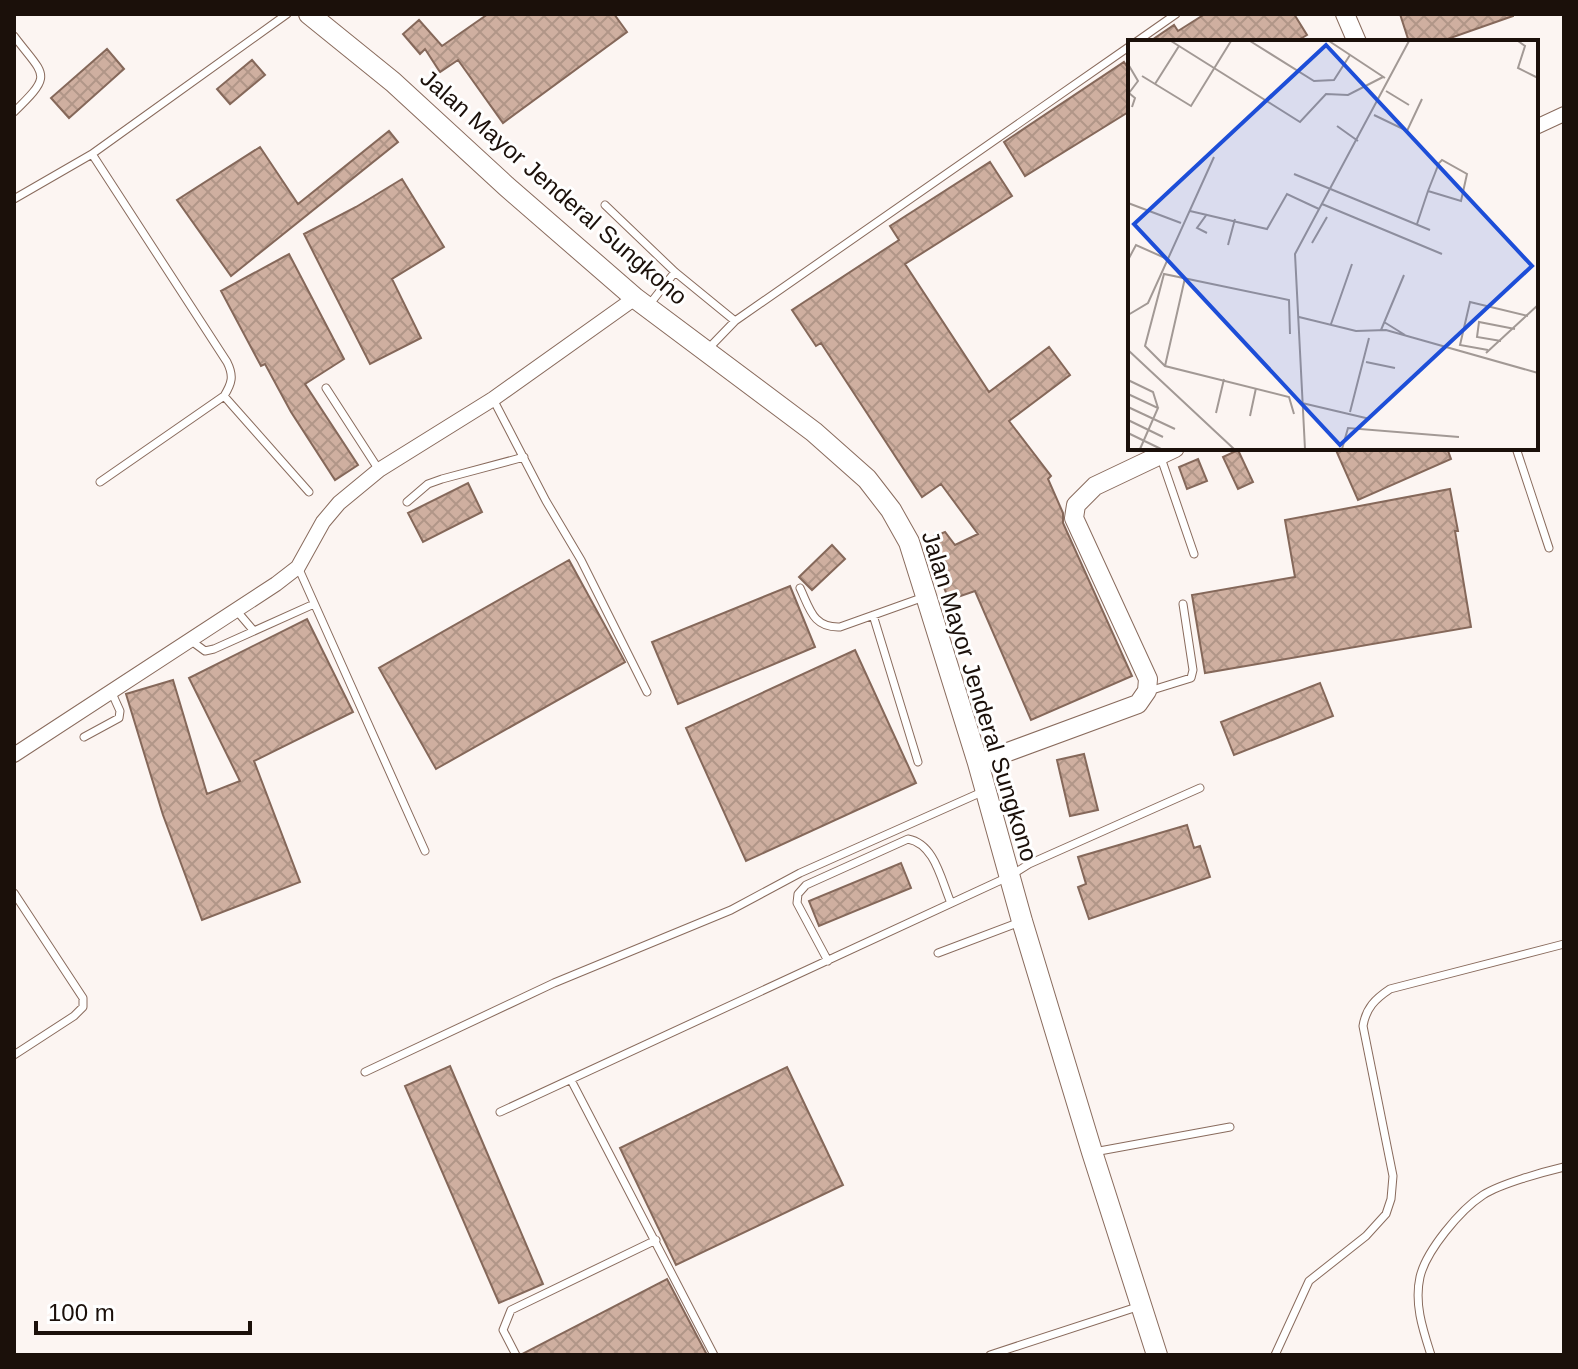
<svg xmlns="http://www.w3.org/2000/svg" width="1578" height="1369" font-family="Arial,sans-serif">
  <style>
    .building { fill: url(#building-cross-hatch); stroke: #85685a; stroke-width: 2 }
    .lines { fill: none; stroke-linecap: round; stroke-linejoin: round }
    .service-casing { stroke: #896b5d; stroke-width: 9 }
    .minor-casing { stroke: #896b5d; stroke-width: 16 }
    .tertiary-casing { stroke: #896b5d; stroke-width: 20 }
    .secondary-casing { stroke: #896b5d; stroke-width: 22 }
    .service { stroke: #fff; stroke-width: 7 }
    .minor { stroke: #fff; stroke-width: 14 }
    .tertiary { stroke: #fff; stroke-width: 18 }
    .secondary { stroke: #fff; stroke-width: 20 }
    .labels { text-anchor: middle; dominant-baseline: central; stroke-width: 6; stroke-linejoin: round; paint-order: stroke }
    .street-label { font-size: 24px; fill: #1b100a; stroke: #fff }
    .inset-road { fill: none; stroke: #a29995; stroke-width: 2 }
    .view { fill: #1d4ed8; fill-opacity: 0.15; stroke: #1d4ed8; stroke-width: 4 }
    .inset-edge { fill: none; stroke: #1b100a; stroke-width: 4 }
  </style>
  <defs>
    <pattern id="building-cross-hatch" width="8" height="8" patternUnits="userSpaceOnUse" patternTransform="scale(2)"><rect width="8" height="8" fill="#cfafa0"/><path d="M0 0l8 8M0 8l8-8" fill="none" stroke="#b19688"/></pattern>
  </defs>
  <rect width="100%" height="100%" fill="#fcf5f2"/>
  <path class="building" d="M488,14H614L627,32L503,123L458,60L440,72L425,49L420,54L403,34L419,20L442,46Z
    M1205,14H1294L1307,35L1295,42H1149L1174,25L1178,31Z
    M1400,14H1513V16L1439,42H1409Z
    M107,49L124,69L69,118L51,98Z
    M252,60L265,75L230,104L217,89Z
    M1124,62L1130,71V111L1025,176L1004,142Z
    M389,131L398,142L231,276L177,200L260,147L298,204Z
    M990,162L1012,196L905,264L989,392L1049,347L1070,375L1009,421L1051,476L1048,479L1063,513V523L1132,676L1031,720L975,591L949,600L925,540L945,532L955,545L978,534L941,484L922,497L821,343L816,346L792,310L899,240L890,226Z
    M402,179L444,247L392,279L421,338L370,364L304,234L356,207Z
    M289,254L344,359L305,384L358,465L335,480L291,412L265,364L261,366L221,291Z
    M1335,448H1447L1451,459L1358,500Z
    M1238,450L1253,482L1238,489L1223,457Z
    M1198,459L1207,481L1187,489L1179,467Z
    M468,483L482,512L423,542L408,513Z
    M1450,489L1458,531H1455L1471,627L1205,673L1192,595L1295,577L1285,520Z
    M832,545L845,559L812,590L799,577Z
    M569,560L625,662L436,769L379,668Z
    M790,586L815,647L678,704L652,642Z
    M307,619L353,712L254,761L300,882L202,920L163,815L126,694L173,680L207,794L240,781L189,678Z
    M855,650L916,783L746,861L686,728Z
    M1320,683L1333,716L1234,755L1221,722Z
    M1084,754L1098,810L1070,816L1057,760Z
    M1187,825L1194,848L1200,846L1210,877L1089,919L1078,887L1086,884L1078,857Z
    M901,863L911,888L819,926L809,901Z
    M450,1066L543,1284L499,1303L405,1086Z
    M787,1067L843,1185L676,1265L620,1148Z
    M667,1279L707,1355H522V1354Z"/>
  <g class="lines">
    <g class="service-casing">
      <path id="service" d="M14,36C45,77 54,73 14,112
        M1136,42L1176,14
        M92,154L227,362C234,376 232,383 224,396L309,492
        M14,199L92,154L287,14
        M605,205L675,272L735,321L1130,46
        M649,305L675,272
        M706,351L735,321
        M326,388L379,470
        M493,399L546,501L581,560L647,692
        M1516,448L1549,548
        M1161,458L1194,554
        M100,482L224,396
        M407,502L428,484L442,479L524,457
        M298,567L425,851
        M800,588C810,609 813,628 840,627L924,597
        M236,610L253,630
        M873,615L918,762
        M190,640L205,651L214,649L314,604
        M1149,691L1191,678L1193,670L1183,604
        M84,737L119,718L120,711L111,691
        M14,893L83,998V1007L74,1016L14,1055
        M938,953L1020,922
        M828,961L797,903L798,894L806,885L908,839C935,844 941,880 951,903
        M365,1072L554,983L731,910L800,873L982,792
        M571,1080L714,1355
        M500,1112L1010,876L1029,864L1200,788
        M1094,1152L1230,1127
        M516,1355L503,1330L511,1310L656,1240
        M990,1355L1140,1306
        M1275,1355L1309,1281L1366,1236L1386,1214L1391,1199L1393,1176L1363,1026C1366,1008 1375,999 1390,989L1564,944
        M1431,1355C1423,1330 1414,1304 1420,1277C1426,1251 1460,1210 1483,1195C1500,1184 1543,1172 1564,1167"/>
    </g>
    <g class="minor-casing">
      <path id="minor" d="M1536,127L1564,114
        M14,755L276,584L298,567L323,522L339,503L379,470L493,399L635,298"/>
    </g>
    <g class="tertiary-casing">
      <path id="tertiary" d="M1345,14L1357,42
        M978,763L1138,704L1147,691L1148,679L1074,518L1076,505L1095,486L1175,448"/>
    </g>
    <g class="secondary-casing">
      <path id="secondary" d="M309,14L393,82L506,186L635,298L814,432L867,479L891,510L909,542L926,596L978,763L1022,921L1092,1152L1157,1355"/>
    </g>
    <use href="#service" class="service"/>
    <use href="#minor" class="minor"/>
    <use href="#tertiary" class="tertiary"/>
    <use href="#secondary" class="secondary"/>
  </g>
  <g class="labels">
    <g class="street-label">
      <text transform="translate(554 187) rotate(41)">Jalan Mayor Jenderal Sungkono</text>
      <text transform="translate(980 696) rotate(73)">Jalan Mayor Jenderal Sungkono</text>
    </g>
  </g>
  <g transform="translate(1128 40)">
    <rect width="410" height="410" fill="#fcf5f2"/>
    <path class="inset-road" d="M43,1L172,82L198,54L220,55L255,37M122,1L186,41L206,40L222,15M201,1L257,38M390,1L397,6L390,28L410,38M0,24L10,41L1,53L7,58L4,67M14,36L63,66L103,1M27,44L51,6M258,51L281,65M246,75L279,91L294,59M209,86L230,101M166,134L302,190M0,163L53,183M194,164L314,214M62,171L139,189L159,154L191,169M289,184L300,151L311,123L314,120L339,134L333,161L300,151M79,193L69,188L79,174M184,203L199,177M100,205L107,179M0,220L8,205L37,218M0,275L20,263L86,117M171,277L228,291L258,290L410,333M256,282L277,295M203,284L224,224M253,290L276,235M162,294L161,260L36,234L17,306L37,326L161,357L166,374M373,301L349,297L351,282L387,289M0,310L106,409M360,310L332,305L342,262L400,276M358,313L410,265M238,322L267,328M37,326L57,238M0,340L25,352L30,368M0,354L30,368L12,409M174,363L242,379M0,367L47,389M222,372L241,298M88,373L96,339M122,376L128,348M0,380L35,397M0,393L33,409M177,409L167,214L281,1M214,409L220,388L331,397"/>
    <path class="view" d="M198,5L404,226L212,405L6,184Z"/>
    <rect width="410" height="410" class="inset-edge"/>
  </g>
  <rect width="1578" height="1369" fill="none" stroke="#1b100a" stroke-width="32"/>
  <path d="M36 1321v12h214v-12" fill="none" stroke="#1b100a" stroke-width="4"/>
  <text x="48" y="1321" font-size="24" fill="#1b100a" stroke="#ffffff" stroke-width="6" paint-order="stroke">100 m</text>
</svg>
